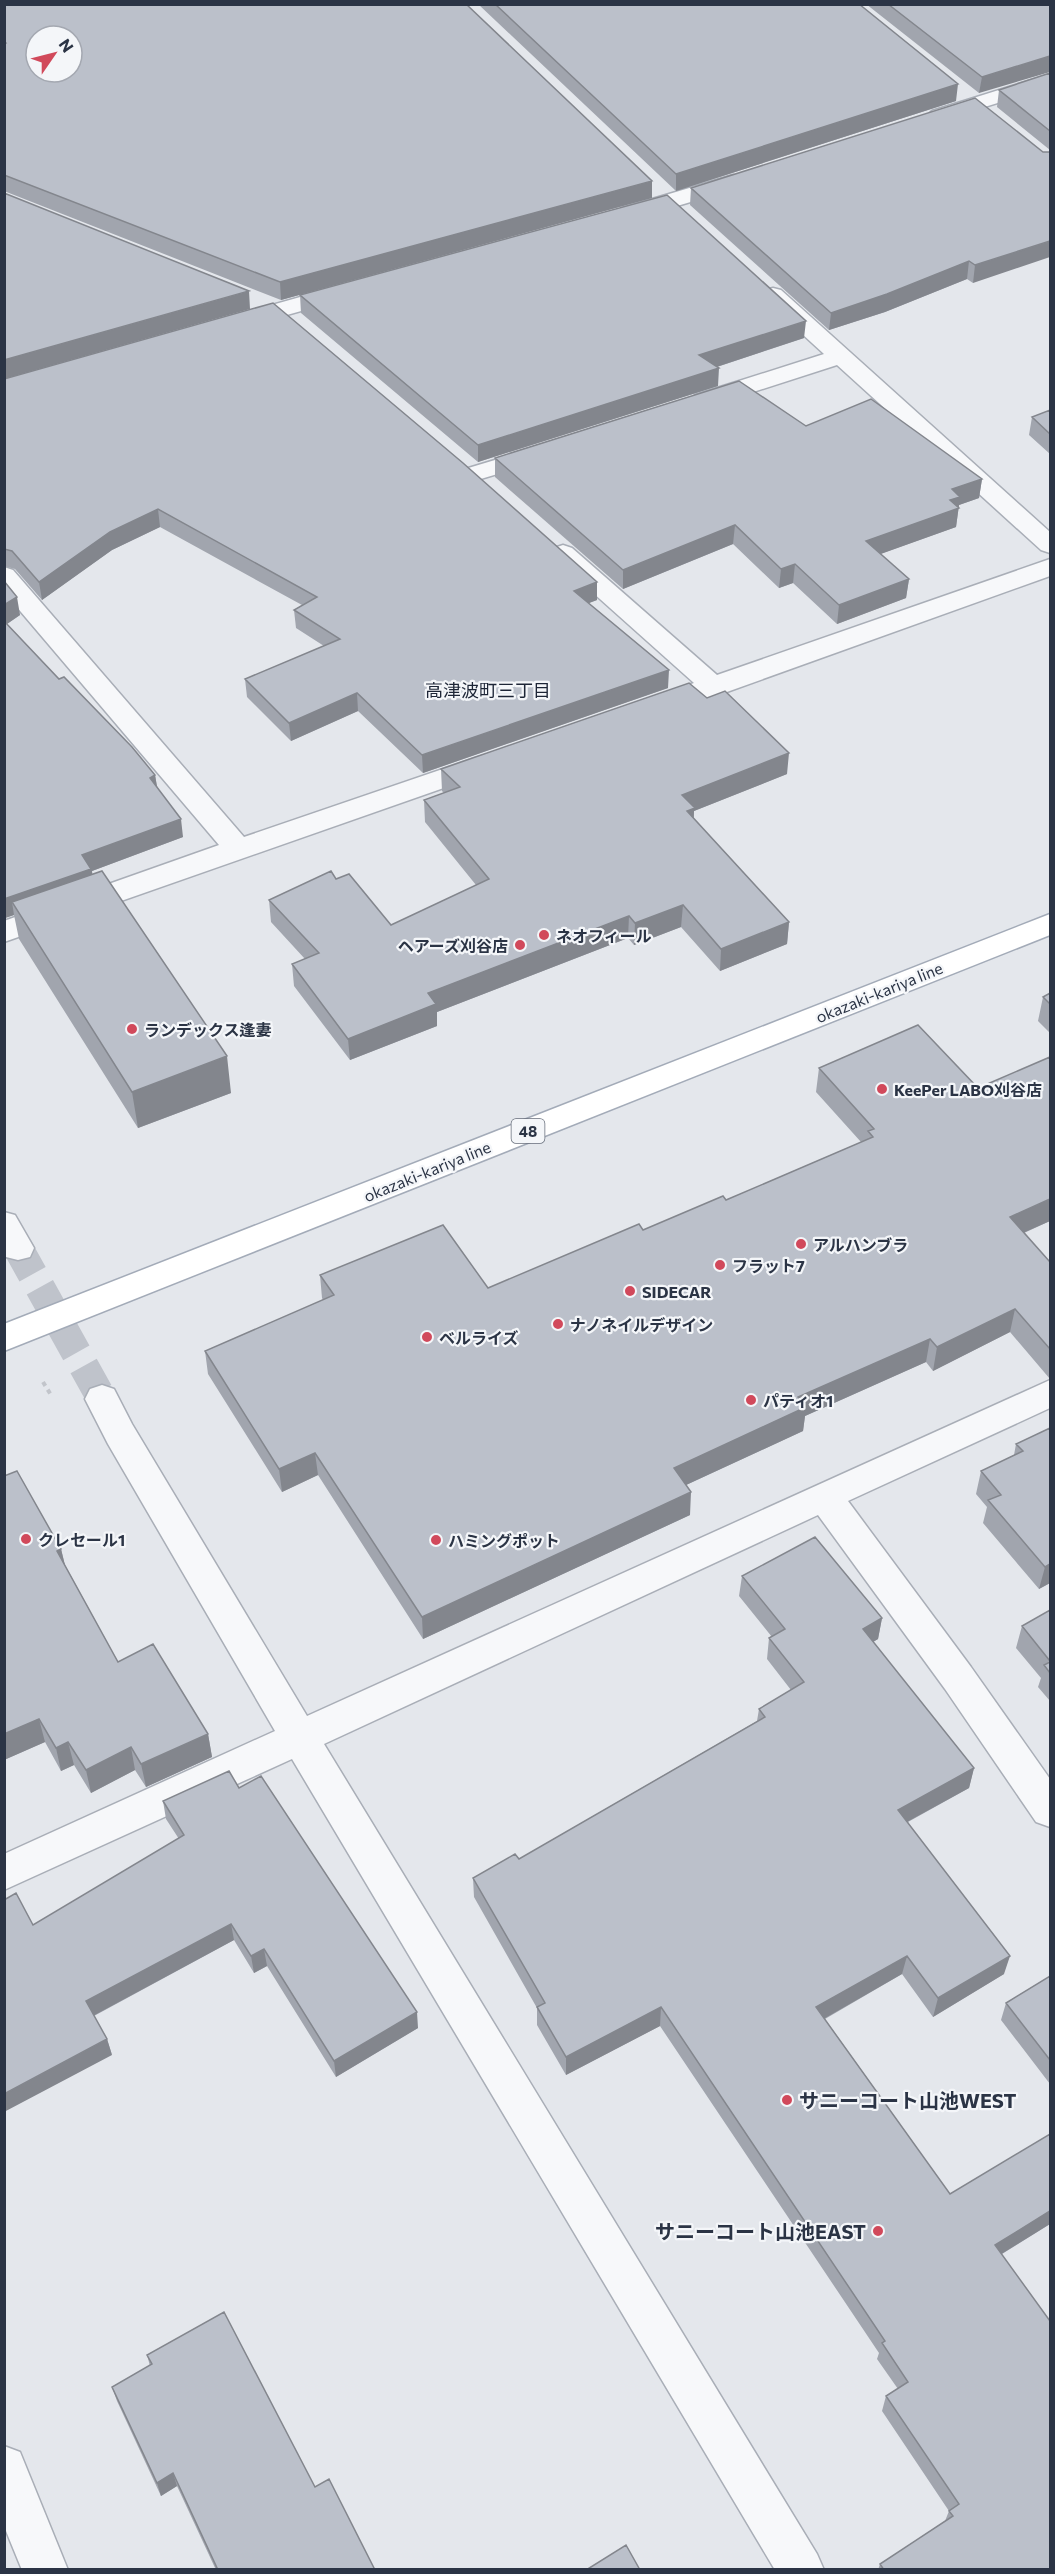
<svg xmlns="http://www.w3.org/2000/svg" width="1055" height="2574" font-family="Commissioner,'Noto Sans JP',sans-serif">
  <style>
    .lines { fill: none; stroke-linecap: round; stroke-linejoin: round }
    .minor-tunnel { stroke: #bfc3cb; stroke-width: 30; stroke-dasharray: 30 15; stroke-linecap: butt }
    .minor-casing { stroke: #a9aeb7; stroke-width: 3 }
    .major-casing { stroke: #a3abb8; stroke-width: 3 }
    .path { stroke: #c2c5cb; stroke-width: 4; stroke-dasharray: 4.5 4.5; stroke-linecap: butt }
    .minor { fill: #f7f8fa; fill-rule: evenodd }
    .major { fill: #fff; fill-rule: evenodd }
    .wall { fill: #a1a5ae }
    .shaded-wall { fill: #83868d }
    .building { fill: #bbc0ca; stroke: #83868d; stroke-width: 1.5; fill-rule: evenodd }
    .poi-dot { fill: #d1495b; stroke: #f4f6f9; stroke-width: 2 }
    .labels { text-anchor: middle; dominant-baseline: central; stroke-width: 4.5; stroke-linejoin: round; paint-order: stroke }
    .shield { fill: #f4f6f9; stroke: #676e7b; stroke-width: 1.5 }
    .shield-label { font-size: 15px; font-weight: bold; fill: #2b3445 }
    .poi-label { font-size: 16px; font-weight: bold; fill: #2b3445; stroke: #f4f6f9; text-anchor: start }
    .street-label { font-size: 16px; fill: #2b3445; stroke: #f4f6f9 }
    .neighbourhood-label { font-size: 18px; fill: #1d2536; stroke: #f4f6f9 }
    .near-poi-label { font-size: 20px; font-weight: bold; fill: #2b3445; stroke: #f4f6f9; text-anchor: start }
  </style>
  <rect width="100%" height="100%" fill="#e4e7ec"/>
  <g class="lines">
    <path class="minor-tunnel" d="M18,1248L102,1399"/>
    <g class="minor-casing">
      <path id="minor" d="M1050,74V87L939,121L932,119L928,115L932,111Z
        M733,175L741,177L744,182L741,187L630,220L622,218L619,213L622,208Z
        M343,285L351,287L354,292L351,297L237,329L229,327L225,322L229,317Z
        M773,288L781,290L1050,532V553L1041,550L837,365L713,405L704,407L695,405L692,400L695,395L824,354L765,300L762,295L765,290Z
        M538,447L547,449L550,454L547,459L474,481L465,479L462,474L465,469Z
        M563,545L572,548L717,675L1050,559V576L724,693L656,715L646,712L642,706L646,700L694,683L554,558L550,553L554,548Z
        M4,567L13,570L244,837L475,758L485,755L495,758L499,764L495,770L4,942V921L219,845L4,592Z
        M4,1212L15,1215L34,1248L30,1257L18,1260L6,1257L4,1253Z
        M1050,1380V1408L848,1501L971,1667L1050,1779V1827L1036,1822L945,1689L818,1515L324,1744L817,2554L824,2570H775L292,1759L4,1890V1854L275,1731L108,1444L85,1399L90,1389L102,1385L114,1389L132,1424L307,1716Z
        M4,2446L20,2452L68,2570H22L4,2526Z"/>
    </g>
    <g class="major-casing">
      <path id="major" d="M1050,914V935L4,1351V1324Z"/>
    </g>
    <path class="path" d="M43,1382L51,1395"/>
    <use href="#minor" class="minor"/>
    <use href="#major" class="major"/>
  </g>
  <path class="wall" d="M4,4L652,181V198L281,300L4,191Z
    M478,4H859L956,101L676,191Z
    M866,4H1050L979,93Z
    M1050,73V150L997,107L999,90Z
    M1043,152L973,283L967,279L885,312L829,330L690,205L691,188Z
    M300,295L804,338L717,367L718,386L478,462L301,313Z
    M4,379L597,600L588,603L668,688L423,773L358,711L291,741L247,697L245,679L324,646L296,628L294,610L302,605L160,527L112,550L42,600L15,569L4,566Z
    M1050,410V454L1029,435L1032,417Z
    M806,426L982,479L979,498L959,505L956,527L880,554L909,579L906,598L837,624L793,583L779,588L733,544L623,589L495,477V458Z
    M4,581L20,615L7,624L59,679L155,775L157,786L183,837L92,871V874L231,1093L138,1128L19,939L14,915L5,918L4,917Z
    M441,769L787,774L694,811V819L789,922L787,944L720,971L681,927L634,945L628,938L437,1012V1026L350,1060L294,986L292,964L305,959L271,922L269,900L336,879L391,925L476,885L425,822L424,800L444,793L442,791Z
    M1050,993V1033L1038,1021L1043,997Z
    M819,1068L1050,1221L1024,1233L1050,1262V1379L1010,1332L933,1371L926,1362L805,1416L803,1431L686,1485L690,1515L423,1639L318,1475L282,1492L208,1374L205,1351L323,1300L322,1298L320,1275L488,1288L726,1200L861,1142L816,1092Z
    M1050,1428V1583L1039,1589L983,1523L987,1507L976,1494L981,1471L1014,1455L1016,1444Z
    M4,1476L61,1549L65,1565L118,1662L208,1734L212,1757L146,1787L135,1770L91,1793L74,1765L61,1771L45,1742L4,1760Z
    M742,1576L882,1618L878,1639L873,1642L974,1768L969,1788L908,1822L1004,1974L933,2017L902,1974L825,2019L950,2194L1050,2134V2224L1002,2254L1050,2570H878L880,2564L945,2521L949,2511L882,2411L886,2396L898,2389L877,2359L879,2353L660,2026L566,2075L537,2025V2008L474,1897L473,1878L519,1859L757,1721L759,1709L791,1690L767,1659L769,1638L772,1637L739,1596Z
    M1050,1610V1701L1038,1687L1041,1678L1016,1648L1022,1626Z
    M239,1788L418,2028L336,2077L267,1966L254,1973L234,1940L94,2016L107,2039L112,2055L33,1925L179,1839L166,1819L163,1801Z
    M1050,1976V2084L1001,2020L1006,2003Z
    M147,2355L315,2487L375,2570H216L177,2486L161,2496L117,2401L112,2387L150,2366Z"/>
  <path class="shaded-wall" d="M1050,56V72L979,93L982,77Z
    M958,84L956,101L676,191V174Z
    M652,181V198L281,300L280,282Z
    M1050,241V257L973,283L975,265Z
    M969,261L967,279L885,312L829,330L831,313Z
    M249,291L250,309L4,379V360Z
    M806,321L804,338L698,373L699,355Z
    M719,368L718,386L478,462V445Z
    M982,479L979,498L959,505L956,527L864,560L866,541L952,489Z
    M158,509L160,527L112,550L42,600L39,582L110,532Z
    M735,525L733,544L623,589V570Z
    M795,564L793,583L779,588L781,569Z
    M909,579L906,598L837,624L839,605Z
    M597,582V600L574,609V591Z
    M17,597L20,615L4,626V605Z
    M669,670L668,688L423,773L422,755Z
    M357,693L358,711L291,741L289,723Z
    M789,753L787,774L694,811L693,830L682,795Z
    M155,775L158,793L150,778Z
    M181,819L183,837L92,871L94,887L12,902L14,915L5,918L4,899L82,855Z
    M683,905L681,927L634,945L635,923Z
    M629,916L628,938L437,1012V1026L350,1060L348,1039L428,993Z
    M789,922L787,944L720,971L721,949Z
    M227,1056L231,1093L138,1128L132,1092Z
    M1050,1199V1221L1005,1241L1010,1217Z
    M1015,1309L1010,1332L933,1371L937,1347Z
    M930,1339L926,1362L805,1416L803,1431L673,1491L674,1468L798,1397Z
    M315,1453L318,1475L282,1492L279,1469Z
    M691,1492L690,1515L423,1639L422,1617Z
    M61,1549L67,1574L57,1551Z
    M1050,1564V1583L1039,1589L1045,1567Z
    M882,1618L878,1639L859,1650L863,1629Z
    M39,1719L45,1742L4,1760V1734Z
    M208,1734L212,1757L146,1787L141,1764Z
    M68,1742L74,1765L61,1771L56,1748Z
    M131,1747L135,1770L91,1793L86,1770Z
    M974,1768L969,1788L894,1829L898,1810Z
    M231,1924L234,1940L91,2017L86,2001Z
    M264,1949L267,1966L254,1973L251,1956Z
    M907,1956L902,1974L813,2025L816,2007Z
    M1010,1956L1004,1974L933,2017L938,1998Z
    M661,2007L660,2026L566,2075V2057Z
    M417,2012L418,2028L336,2077L334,2061Z
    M107,2039L112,2055L4,2112V2094Z
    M1050,2211V2224L990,2261L995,2245Z
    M173,2473L177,2486L161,2496L157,2483Z"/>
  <path class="building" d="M4,4H466L652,181L280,282L4,175V44L6,43L4,41ZM36,36H72V72H36Z
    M495,4H859L958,84L676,174Z
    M888,4H1050V56L982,77Z
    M1050,73V131L999,90Z
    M975,98L1043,152H1050V241L975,265L969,261L887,294L831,313L691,188Z
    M4,193L249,291L4,360Z
    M667,195L806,321L699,355L719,368L478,445L300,295Z
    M273,303L463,463L597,582L574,591L669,670L422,755L357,693L289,723L245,679L340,639L294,610L317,597L158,509L110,532L39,582L12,551L4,549V379Z
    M739,381L806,426L871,399L982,479L952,489L960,497L950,500L959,508L866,541L909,579L839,605L795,564L781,569L735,525L623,570L495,458Z
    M1050,410V434L1032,417Z
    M4,581L17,597L4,605Z
    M4,621L59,679L64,677L132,747L155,775L150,778L181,819L82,855L91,869L4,899Z
    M689,683L707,698L725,691L789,753L682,795L695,808L687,811L789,922L721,949L683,905L635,923L629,916L428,993L436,1004L348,1039L292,964L319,953L269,900L331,871L336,879L349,874L391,925L489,879L424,800L460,787L441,769Z
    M102,871L227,1056L132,1092L12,902Z
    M1050,993V1004L1043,997Z
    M918,1025L978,1088L1050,1057V1199L1010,1217L1050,1262V1349L1015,1309L937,1347L930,1339L798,1397L806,1407L674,1468L691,1492L422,1617L315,1453L279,1469L205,1351L334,1295L320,1275L443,1225L488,1288L639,1224L643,1230L723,1196L726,1200L873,1137L868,1131L874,1129L819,1068Z
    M1050,1428V1564L1045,1567L988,1500L1001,1495L981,1471L1023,1451L1016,1444Z
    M17,1471L61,1549L57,1551L118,1662L153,1644L208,1734L141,1764L131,1747L86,1770L68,1742L56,1748L39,1719L4,1734V1476Z
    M815,1537L882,1618L863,1629L974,1768L898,1810L1010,1956L938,1998L907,1956L816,2007L950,2194L1050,2134V2211L995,2245L1050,2321V2570H884L880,2564L953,2516L949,2511L959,2504L886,2396L908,2382L882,2343L885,2341L661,2007L566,2057L537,2007L545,2003L473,1878L515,1854L519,1859L765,1717L759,1709L804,1682L769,1638L785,1629L742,1576Z
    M1050,1610V1661L1022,1626Z
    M1050,1662V1673L1044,1665Z
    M229,1771L239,1788L261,1776L417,2012L334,2061L264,1949L251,1956L231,1924L86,2001L107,2039L4,2094V1900L16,1893L33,1925L184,1835L163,1801Z
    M1050,1976V2060L1006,2003Z
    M224,2312L315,2487L329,2479L375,2570H218L173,2473L157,2483L112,2387L152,2364L147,2355Z
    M626,2545L640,2570H586Z"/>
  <g class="poi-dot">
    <circle cx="544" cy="935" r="6"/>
    <circle cx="520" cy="945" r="6"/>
    <circle cx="132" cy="1029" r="6"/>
    <circle cx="882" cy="1089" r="6"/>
    <circle cx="801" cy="1244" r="6"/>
    <circle cx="720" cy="1265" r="6"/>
    <circle cx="630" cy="1291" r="6"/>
    <circle cx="558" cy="1324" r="6"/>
    <circle cx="427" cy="1337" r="6"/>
    <circle cx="751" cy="1400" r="6"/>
    <circle cx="26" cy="1539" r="6"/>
    <circle cx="436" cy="1540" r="6"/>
    <circle cx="787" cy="2100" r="6"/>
    <circle cx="878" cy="2231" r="6"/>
  </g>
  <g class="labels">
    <rect class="shield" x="511.5" y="1119" width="33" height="24" rx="4.5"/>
    <g class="shield-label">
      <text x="528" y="1131">48</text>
    </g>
    <g class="poi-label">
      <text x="556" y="935">ネオフィール</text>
      <text x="508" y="945" text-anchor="end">ヘアーズ刈谷店</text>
      <text x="144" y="1029">ランデックス逢妻</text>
      <text x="894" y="1089">KeePer LABO刈谷店</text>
      <text x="813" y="1244">アルハンブラ</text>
      <text x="732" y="1265">フラット7</text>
      <text x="642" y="1291">SIDECAR</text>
      <text x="570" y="1324">ナノネイルデザイン</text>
      <text x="439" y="1337">ベルライズ</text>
      <text x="763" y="1400">パティオ1</text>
      <text x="38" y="1539">クレセール1</text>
      <text x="448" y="1540">ハミングポット</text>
    </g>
    <g class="street-label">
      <text transform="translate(879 992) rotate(-22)">okazaki-kariya line</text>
      <text transform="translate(427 1171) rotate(-22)">okazaki-kariya line</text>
    </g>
    <g class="neighbourhood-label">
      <text x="488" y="690">高津波町三丁目</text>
    </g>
    <g class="near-poi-label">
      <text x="799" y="2100">サニーコート山池WEST</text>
      <text x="866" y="2231" text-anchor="end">サニーコート山池EAST</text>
    </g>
  </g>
  <rect width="1055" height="2574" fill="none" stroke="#2b3445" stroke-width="12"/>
  <g transform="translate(54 54) rotate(55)"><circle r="28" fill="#f4f6f9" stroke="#a4a8b1" stroke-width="1.5"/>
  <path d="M0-4.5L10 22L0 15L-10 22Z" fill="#d1495b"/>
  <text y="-9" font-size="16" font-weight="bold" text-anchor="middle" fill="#2b3445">N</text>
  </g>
</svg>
